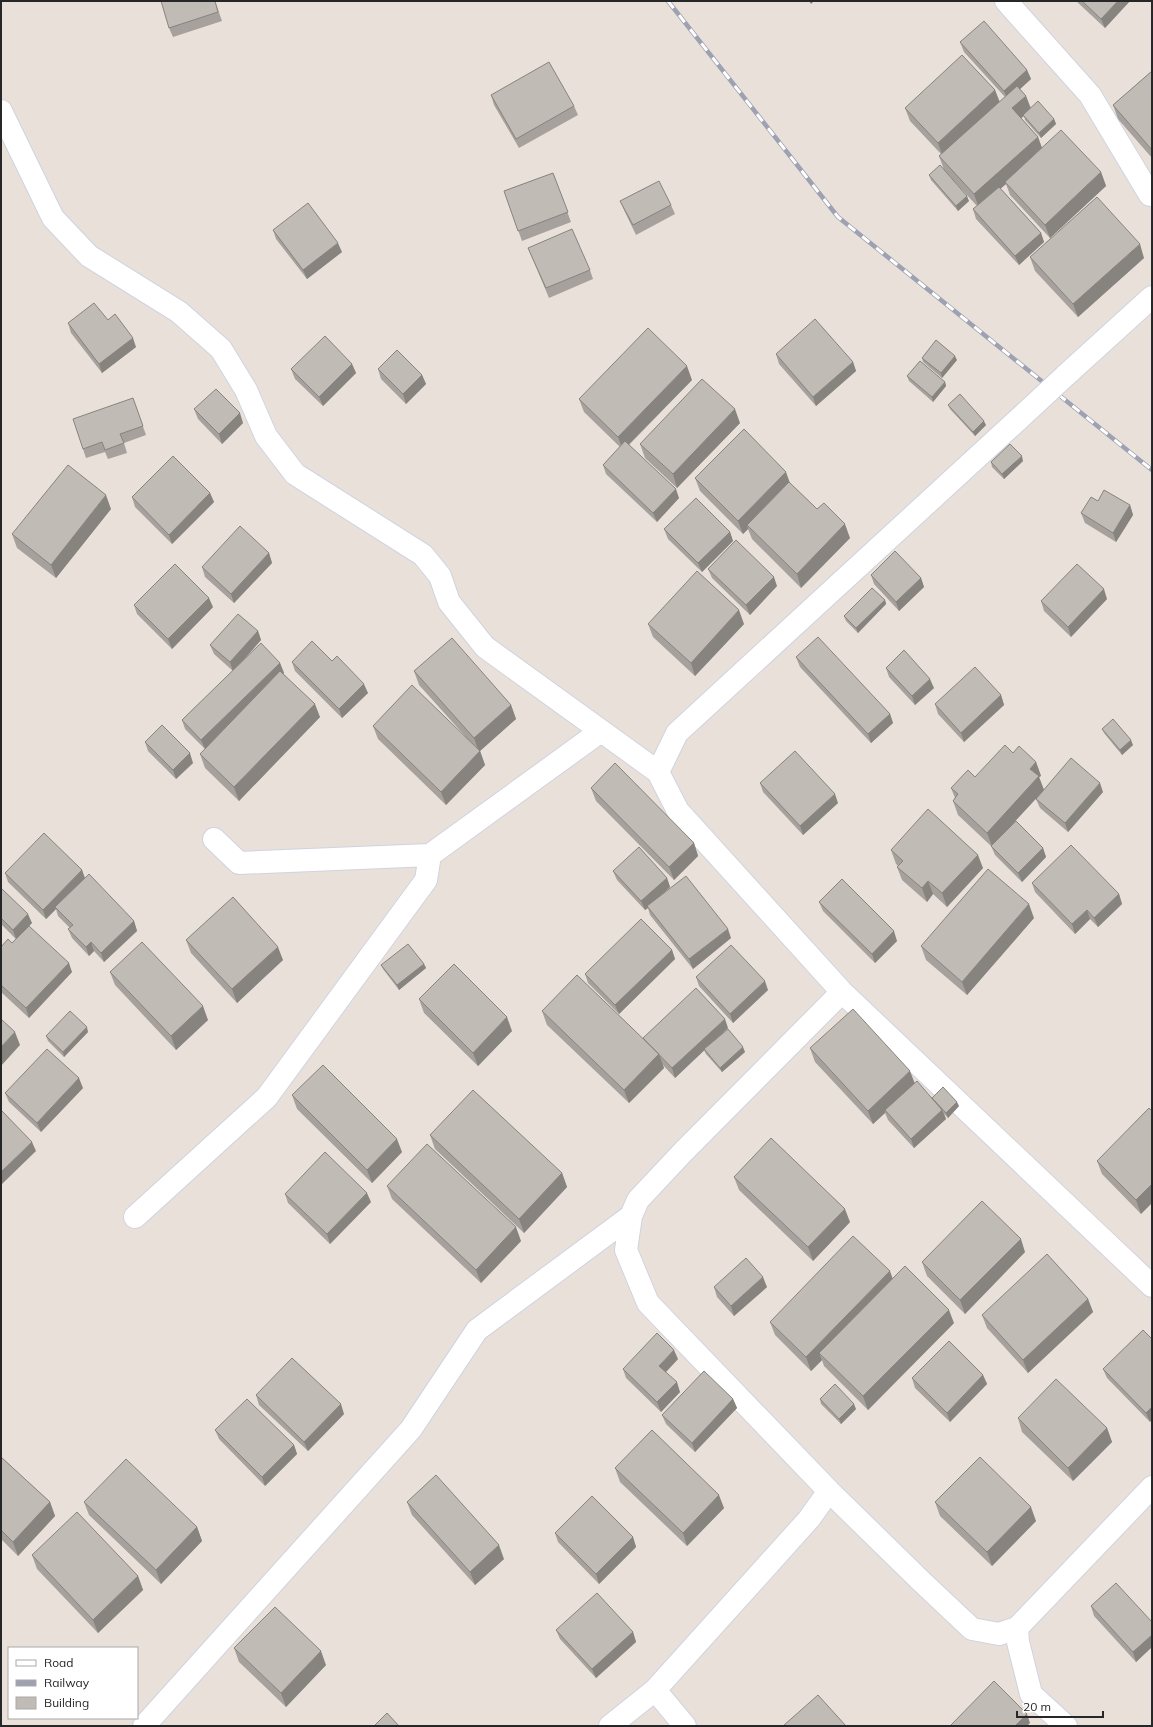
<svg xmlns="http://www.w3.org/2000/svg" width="1153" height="1727" font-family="Mulish,sans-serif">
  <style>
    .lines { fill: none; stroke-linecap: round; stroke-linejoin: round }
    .minor-casing { stroke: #cfd3e0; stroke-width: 24 }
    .minor { stroke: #fff; stroke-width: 22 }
    .rail-casing { stroke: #9da1b1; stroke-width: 4.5 }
    .rail { stroke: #fff; stroke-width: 3; stroke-dasharray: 9; stroke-linecap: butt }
    .minor-bridge-casing { stroke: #cfd3e0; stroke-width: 24; stroke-linecap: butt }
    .minor-bridge { stroke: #fff; stroke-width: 22 }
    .wall { fill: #a6a19d }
    .shaded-wall { fill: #87837f }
    .building { fill: #c1bbb6; stroke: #87837f }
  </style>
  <rect width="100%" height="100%" fill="#e9e1d9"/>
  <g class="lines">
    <g class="minor-casing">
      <path id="minor" d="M1006,1L1090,95L1150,195L1152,194
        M1,111L53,218L89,256L179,312L221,349L246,390L266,436L295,474L423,555L440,576L449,602L485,647L658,772
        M1065,376L1152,297
        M1035,404L677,733L658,772L678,811L842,992L683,1152L638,1200L631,1216L626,1250L648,1303L829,1491L922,1582L972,1629L999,1634L1017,1628L1018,1642L1031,1694L1066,1726
        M214,839L239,863L430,855L601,731
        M842,992L1152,1286
        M135,1217L267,1097L426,880L430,855
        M1017,1628L1152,1487
        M655,1690L685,1726
        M144,1726L411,1429L477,1330L631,1216
        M610,1726L655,1690L809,1519L829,1491"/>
    </g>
    <use href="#minor" class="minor"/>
    <g class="rail-casing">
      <path id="rail" d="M668,1L838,217L1152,470"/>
    </g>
    <use href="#rail" class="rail"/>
    <g class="minor-bridge-casing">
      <path id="minor-bridge" d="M1035,404L1065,376"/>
    </g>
    <use href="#minor-bridge" class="minor-bridge"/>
  </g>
  <path class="wall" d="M215,1L222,21L173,37L169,28Z
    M1076,1H1130L1105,28Z
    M960,42L1027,70L1031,79L1020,89L1026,96L1031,108L1054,119L1056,124L1041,138L1025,120L1024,116L1021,118L1038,137L1042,148L1101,172L1106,186L1050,238L1010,195L1006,184L1000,188L1041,233L1044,242L1019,265L976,219L973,209L977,206L944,170L939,156L941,154L910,121L905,108L995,90L1000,102L1005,97L964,52Z
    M1152,71V158L1118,119L1113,105Z
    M491,95L574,106L578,115L519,148L494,105Z
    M553,173L571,222L522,241L504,191Z
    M929,175L969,201L958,211L931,180Z
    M620,201L671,205L675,214L636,235L624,210Z
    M273,230L342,252L307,279L276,239Z
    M528,248L590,270L593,279L549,298Z
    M1030,257L1144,258L1078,317L1035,271Z
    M108,320L136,347L102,373L71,333L68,323Z
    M776,354L853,362L856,371L816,406L779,364Z
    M922,358L957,360L942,378L923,362Z
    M352,364L356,373L323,406L295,379L291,369Z
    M378,369L422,375L426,384L406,404L381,379Z
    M907,376L945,382L946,386L933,402L909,381Z
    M692,380L629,445L679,498L657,522L606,474L603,465L620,447L584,412L579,399Z
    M133,398L146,435L124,443L127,453L108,459L105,452L86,458L83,449Z
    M948,405L986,425L975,436L950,409Z
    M194,409L243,423L222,444L198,419Z
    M740,423L677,488L645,458L640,444Z
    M1023,461L1004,479L992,467L991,462Z
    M695,478L790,483L817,509L850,538L801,588L752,539L748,529L743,534L700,491Z
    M210,493L214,502L172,544L135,507L132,497Z
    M1098,501L1130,505L1133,515L1116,542L1085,523L1081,513Z
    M111,509L56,578L17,548L12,534Z
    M664,529L730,532L733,541L702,572L668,539Z
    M269,553L272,563L234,603L205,577L202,567Z
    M708,569L777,586L750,615L712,578Z
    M871,575L921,578L924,587L899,611L874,584Z
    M1107,599L1071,637L1044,611L1041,601Z
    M885,600L886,604L858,633L846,621L844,616Z
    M134,605L213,607L172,649L137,614Z
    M648,624H744L695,676L653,637Z
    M258,631L261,640L241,663H280L284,673H283L320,717L239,801L205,768L200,754L211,743L205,749L185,729L182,720L233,671L214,654L210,645Z
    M796,657L890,714L893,723L871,743L800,667Z
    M332,661L368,693L342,718L295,671L292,662Z
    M886,668L934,688L915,705L889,677Z
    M414,671L511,705L516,719L480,751L485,765L446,805L378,739L373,726L465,736L419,685Z
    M1001,695L1004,705L964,742L938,714L935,704Z
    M1102,729L1133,745L1122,755L1104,733Z
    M145,742L193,763L176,779L148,751Z
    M1013,753L1036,762L1041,776L1039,777L1044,790L1003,834L1043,848L1046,857L1022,882L995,855L991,846L958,815L953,801L955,798L951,788L975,777Z
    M760,783L838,803L803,835L763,792Z
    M591,788L694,843L698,856L674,880L596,801Z
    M1103,792L1068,832L1040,808L1036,799Z
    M891,850L983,868L947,907L933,894L927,902L902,880L897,867L898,866L896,864Z
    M82,870L85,878L134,921L137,931L104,962L94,951L89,956L72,938L68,929L70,928L58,916L56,909L46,919L8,882L5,873Z
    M613,871L667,878L670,887L663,894L731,938L693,969L650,915L648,908L645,910L617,880Z
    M1032,883L1119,894L1122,904L1098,927L1090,919L1075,934L1035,892Z
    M1,888L32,923L29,926L72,972L29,1018L1,992V947L12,943L16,939L1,924Z
    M819,902L897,941L875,963L823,911Z
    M1034,918L967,995L926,960L921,946Z
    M186,940L283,960L237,1003L191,953Z
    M672,950L675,959L619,1014L588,983L585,974Z
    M424,964L426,968L399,990L383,969L381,965Z
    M110,972L208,1020L176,1050L115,985Z
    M696,977L768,990L733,1023L699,986Z
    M419,999L512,1031L478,1066L424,1013Z
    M542,1011L644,1040L643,1038L728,1028L717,1038L745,1052L722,1072L706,1054L704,1050L675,1078L662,1064L664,1068L629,1103L547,1025Z
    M88,1032L64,1057L48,1041L46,1036Z
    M810,1048L915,1083L932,1098L959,1106L948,1118L944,1114L946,1119L914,1148L888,1120L885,1113L873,1124L815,1062Z
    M83,1088L41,1132L9,1102L5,1093Z
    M292,1095L402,1152L372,1183L297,1109Z
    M1152,1111L1141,1214L1102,1174L1097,1161Z
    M430,1135L562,1173L567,1187L524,1233L435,1149Z
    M734,1177L850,1222L813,1261L739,1190Z
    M387,1186L521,1241L481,1283L392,1199Z
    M285,1194L371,1202L330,1244L288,1203Z
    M1025,1252L965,1314L927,1276L922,1262Z
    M892,1279L954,1323L868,1410L824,1366L822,1360L811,1371L775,1335L770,1322Z
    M714,1287H767L734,1316L717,1297Z
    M1088,1299L1093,1312L1028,1373L987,1328L982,1315Z
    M1143,1330L1150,1422L1107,1378L1103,1369Z
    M678,1359L666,1372L680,1392L661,1412L626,1378L623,1369Z
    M983,1375L987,1384L950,1422L915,1388L912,1378Z
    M256,1395L344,1414L308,1451L259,1405Z
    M733,1399L737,1408L695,1452L666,1424L662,1415Z
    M820,1399L856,1409L841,1424L821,1404Z
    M1018,1418L1107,1428L1112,1442L1073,1481L1022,1432Z
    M215,1430L294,1445L297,1454L265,1486L219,1439Z
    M1,1457L50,1502L55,1516L18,1556L1,1539Z
    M615,1468L724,1508L687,1546L620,1482Z
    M84,1502L197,1527L202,1541L161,1584L89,1515Z
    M407,1502L504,1559L475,1585L412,1515Z
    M935,1502L1036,1521L992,1566L940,1516Z
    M555,1533L633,1537L636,1547L599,1584L558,1542Z
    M32,1555L138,1576L143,1590L98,1633L37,1569Z
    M1091,1606L1152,1622V1647L1136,1662L1094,1616Z
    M556,1630L633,1632L636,1642L596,1678L560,1639Z
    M234,1648L326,1665L286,1707L239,1662Z"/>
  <path class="shaded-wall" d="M809,1H814L811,4Z
    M1118,1H1130L1105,28L1101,19Z
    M1027,70L1031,79L1008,100L1004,91Z
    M995,90L1000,104L943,157L938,143Z
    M1026,96L1031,110L1023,115L1024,116L1017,121L1012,108Z
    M1054,119L1056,124L1041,138L1039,133Z
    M1038,137L1043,151L1005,182L1006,184L979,208L974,194Z
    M1101,172L1106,186L1050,238L1045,225Z
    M967,196L969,201L958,211L956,206Z
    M1041,233L1044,242L1019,265L1015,256Z
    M338,243L342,252L307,279L303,270Z
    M1140,244L1144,258L1078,317L1073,304Z
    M133,338L136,347L102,373L99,364Z
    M955,356L957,360L942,378L941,373Z
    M853,362L856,371L816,406L813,397Z
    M352,364L356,373L323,406L319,397Z
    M687,366L692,380L623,450L618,437Z
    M422,375L426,384L406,404L403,394Z
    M945,382L946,386L933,402L932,397Z
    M735,409L740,423L677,488L673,474Z
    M240,413L243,423L222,444L219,434Z
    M984,421L986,425L975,436L973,432Z
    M1022,456L1023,461L1004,479L1002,474Z
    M786,472L791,486L747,525L748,529L743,534L738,521Z
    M676,489L679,498L657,522L653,513Z
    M210,493L214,502L172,544L169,535Z
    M106,495L111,509L56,578L51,565Z
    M1130,505L1133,515L1116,542L1113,533Z
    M845,524L850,538L801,588L797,574Z
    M730,532L733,541L702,572L698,563Z
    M269,553L272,563L234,603L231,594Z
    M774,577L777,586L750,615L746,605Z
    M921,578L924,587L899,611L896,602Z
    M1104,589L1107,599L1071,637L1068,627Z
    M209,598L213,607L172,649L168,639Z
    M885,600L886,604L858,633L856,628Z
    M739,610L744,624L695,676L691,663Z
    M258,631L261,640L233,672L230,662Z
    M280,663L284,673L205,749L201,740Z
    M930,679L934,688L915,705L912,696Z
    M364,684L368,693L342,718L339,709Z
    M1001,695L1004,705L964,742L961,733Z
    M315,704L320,717L239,801L234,787Z
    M511,705L516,719L480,751L485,765L446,805L441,792L479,752L474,738Z
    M890,714L893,723L871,743L868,734Z
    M1131,740L1133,745L1122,755L1120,750Z
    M190,753L193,763L176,779L173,770Z
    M1036,762L1041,776L1039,777L1044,790L992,846L987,833L1030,769Z
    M1100,783L1103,792L1068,832L1065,823Z
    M835,794L838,803L803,835L800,826Z
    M694,843L698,856L674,880L669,867Z
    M1043,848L1046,857L1022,882L1018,873Z
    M978,855L983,868L947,907L942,893Z
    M82,870L85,879L55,907L56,909L46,919L43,910Z
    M667,878L670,887L648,907L647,906L648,908L645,910L641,901Z
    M928,881L933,894L927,902L922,888Z
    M1119,894L1122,904L1098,927L1094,918Z
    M1029,904L1034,918L967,995L962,982Z
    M1087,910L1090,919L1075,934L1072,924Z
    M28,914L32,923L16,939L13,930Z
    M134,921L137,931L104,962L101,953Z
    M728,929L731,938L693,969L689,959Z
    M894,931L897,941L875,963L872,954Z
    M91,942L94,951L89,956L86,947Z
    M278,947L283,960L237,1003L232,989Z
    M672,950L675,959L619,1014L615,1005Z
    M69,963L72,972L29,1018L26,1008Z
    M424,964L426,968L399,990L397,985Z
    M765,981L768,990L733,1023L730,1014Z
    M203,1006L208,1020L176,1050L171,1036Z
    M507,1017L512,1031L478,1066L473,1053Z
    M725,1019L728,1028L675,1078L672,1068Z
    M87,1027L88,1032L64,1057L63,1052Z
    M15,1032L20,1045L1,1066V1047Z
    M743,1047L745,1052L722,1072L720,1068Z
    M659,1054L664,1068L629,1103L624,1090Z
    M910,1071L915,1084L885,1110V1113L873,1124L868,1111Z
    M79,1078L83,1088L41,1132L37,1123Z
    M957,1102L959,1106L948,1118L946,1113Z
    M942,1110L946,1119L914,1148L911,1139Z
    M397,1139L402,1152L372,1183L367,1170Z
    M32,1142L36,1151L1,1185V1172Z
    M562,1173L567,1187L524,1233L519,1219Z
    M1152,1184V1203L1141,1214L1136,1200Z
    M367,1193L371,1202L330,1244L327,1234Z
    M845,1209L850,1222L813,1261L808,1247Z
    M516,1227L521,1241L481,1283L476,1270Z
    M1021,1239L1025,1252L965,1314L960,1300Z
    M890,1271L895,1285L819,1353L822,1360L811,1371L806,1357Z
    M763,1277L767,1287L734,1316L731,1306Z
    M1088,1299L1093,1312L1028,1373L1023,1360Z
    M949,1310L954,1323L868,1410L863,1396Z
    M674,1350L678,1359L663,1375L659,1366Z
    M983,1375L987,1384L950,1422L947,1413Z
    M677,1382L680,1392L661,1412L657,1402Z
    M733,1399L737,1408L695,1452L692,1443Z
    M341,1404L344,1414L308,1451L304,1442Z
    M854,1404L856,1409L841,1424L839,1419Z
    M1152,1407V1420L1150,1422L1146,1413Z
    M1107,1428L1112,1442L1073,1481L1068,1468Z
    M294,1445L297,1454L265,1486L262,1477Z
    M719,1495L724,1508L687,1546L683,1533Z
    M50,1502L55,1516L18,1556L13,1542Z
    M1031,1507L1036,1521L992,1566L987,1552Z
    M197,1527L202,1541L161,1584L156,1570Z
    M633,1537L636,1547L599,1584L596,1574Z
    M499,1545L504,1559L475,1585L470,1572Z
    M138,1576L143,1590L98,1633L93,1620Z
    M633,1632L636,1642L596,1678L592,1669Z
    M1152,1635V1647L1136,1662L1133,1652Z
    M321,1651L326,1665L286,1707L281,1693Z
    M1027,1714L1030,1723L1027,1726H1015Z"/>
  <path class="building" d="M161,1H215L218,12L169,28Z
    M1082,1H1118L1101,19Z
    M984,21L1027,70L1004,91L960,42Z
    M962,55L995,90L938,143L905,108Z
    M549,62L574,106L516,139L491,95Z
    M1152,71V150L1113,105Z
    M1017,86L1026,96L1012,108L1038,137L974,194L939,156Z
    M1038,101L1054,119L1039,133L1023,115Z
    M1061,130L1101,172L1045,225L1005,182Z
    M940,165L967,196L956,206L929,175Z
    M553,173L568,212L518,231L504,191Z
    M659,181L671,205L633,225L620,201Z
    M999,187L1041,233L1015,256L973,209Z
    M1097,197L1140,244L1073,304L1030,257Z
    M308,203L338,243L303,270L273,230Z
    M572,229L590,270L546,288L528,248Z
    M94,303L108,320L115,314L133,338L99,364L68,323Z
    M815,319L853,362L813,397L776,354Z
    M648,328L687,366L618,437L579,399Z
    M325,336L352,364L319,397L291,369Z
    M936,340L955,356L941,373L922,358Z
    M397,350L422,375L403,394L378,369Z
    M920,361L945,382L932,397L907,376Z
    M702,379L735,409L673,474L640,444Z
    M216,389L240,413L219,434L194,409Z
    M960,394L984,421L973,432L948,405Z
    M133,398L143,426L120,434L124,443L105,450L102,442L83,449L73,419Z
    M744,429L786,472L738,521L695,478Z
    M625,441L676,489L653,513L603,465Z
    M1010,444L1022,456L1002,474L991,462Z
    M173,456L210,493L169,535L132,497Z
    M68,465L106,495L51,565L12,534Z
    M789,482L817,509L824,503L845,524L797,574L747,525Z
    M1104,490L1130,505L1113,533L1081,513L1091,497L1098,501Z
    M696,498L730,532L698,563L664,529Z
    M240,526L269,553L231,594L202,567Z
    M736,540L774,577L746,605L708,569Z
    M895,551L921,578L896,602L871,575Z
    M175,564L209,598L168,639L134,605Z
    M1077,564L1104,589L1068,627L1041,601Z
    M697,571L739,610L691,663L648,624Z
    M872,588L885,600L856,628L844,616Z
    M238,614L258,631L230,662L210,645Z
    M818,637L890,714L868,734L796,657Z
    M452,638L511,705L474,738L414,671Z
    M312,641L332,661L337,656L364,684L339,709L292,662Z
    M261,643L280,663L201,740L182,720Z
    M904,650L930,679L912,696L886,668Z
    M975,667L1001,695L961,733L935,704Z
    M280,671L315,704L234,787L200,754Z
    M412,685L480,751L441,792L373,726Z
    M1113,719L1131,740L1120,750L1102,729Z
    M162,725L190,753L173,770L145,742Z
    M1005,745L1013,753L1019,746L1036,762L1030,769L1039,776L987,833L953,801L958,794L951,788L968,770L975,777Z
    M795,751L835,794L800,826L760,783Z
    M1071,758L1100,783L1065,823L1036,799Z
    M615,763L694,843L669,867L591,788Z
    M928,809L978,855L942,893L928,881L922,888L897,867L903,861L891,850Z
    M1016,821L1043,848L1018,873L991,846Z
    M44,833L82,870L43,910L5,873Z
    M1071,845L1119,894L1094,918L1087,910L1072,924L1032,883Z
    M639,847L667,878L641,901L613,871Z
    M988,869L1029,904L962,982L921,946Z
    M89,874L134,921L101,953L91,942L86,947L68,929L73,925L55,907Z
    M686,876L728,929L689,959L647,906Z
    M842,879L894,931L872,954L819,902Z
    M1,888L28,914L13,930L1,918Z
    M233,897L278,947L232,989L186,940Z
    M641,919L672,950L615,1005L585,974Z
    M29,926L69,963L26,1008L1,985V947L8,939L12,943Z
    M142,942L203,1006L171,1036L110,972Z
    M408,944L424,964L397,985L381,965Z
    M731,945L765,981L730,1014L696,977Z
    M454,964L507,1017L473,1053L419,999Z
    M577,975L659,1054L624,1090L542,1011Z
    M696,988L725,1019L672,1068L643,1038Z
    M853,1009L910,1071L868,1111L810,1048Z
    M70,1011L87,1027L63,1052L46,1036Z
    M1,1019L15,1032L1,1047Z
    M728,1029L743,1047L720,1068L704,1049Z
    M47,1049L79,1078L37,1123L5,1093Z
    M323,1065L397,1139L367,1170L292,1095Z
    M917,1081L942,1110L911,1139L885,1110Z
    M943,1087L957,1102L946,1113L932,1098Z
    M473,1090L562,1173L519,1219L430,1135Z
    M1149,1108L1152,1111V1184L1136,1200L1097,1161Z
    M1,1110L32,1142L1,1172Z
    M771,1138L845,1209L808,1247L734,1177Z
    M427,1144L516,1227L476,1270L387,1186Z
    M325,1152L367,1193L327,1234L285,1194Z
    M982,1201L1021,1239L960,1300L922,1262Z
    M853,1236L890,1271L806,1357L770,1322Z
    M1047,1254L1088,1299L1023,1360L982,1315Z
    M746,1258L763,1277L731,1306L714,1287Z
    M905,1266L949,1310L863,1396L819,1353Z
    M1143,1330L1152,1339V1407L1146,1413L1103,1369Z
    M657,1333L674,1350L659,1366L677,1382L657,1402L623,1369Z
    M949,1341L983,1375L947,1413L912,1378Z
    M292,1358L341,1404L304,1442L256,1395Z
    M704,1371L733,1399L692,1443L662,1415Z
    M1056,1379L1107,1428L1068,1468L1018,1418Z
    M835,1384L854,1404L839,1419L820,1399Z
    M247,1399L294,1445L262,1477L215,1430Z
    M652,1430L719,1495L683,1533L615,1468Z
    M1,1457L50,1502L13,1542L1,1530Z
    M980,1457L1031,1507L987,1552L935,1502Z
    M126,1459L197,1527L156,1570L84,1502Z
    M436,1475L499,1545L470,1572L407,1502Z
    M592,1496L633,1537L596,1574L555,1533Z
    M77,1512L138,1576L93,1620L32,1555Z
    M1116,1583L1152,1622V1635L1133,1652L1091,1606Z
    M597,1593L633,1632L592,1669L556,1630Z
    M275,1607L321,1651L281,1693L234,1648Z
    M994,1681L1027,1714L1015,1726H950Z
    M818,1695L846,1726H783Z
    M387,1713L399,1726H374Z"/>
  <rect width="1153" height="1727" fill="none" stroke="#272727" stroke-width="4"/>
  <rect x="8" y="1647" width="130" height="72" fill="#ffffff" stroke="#a9a9a9"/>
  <rect x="16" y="1660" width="20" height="6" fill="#ffffff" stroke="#a9a9a9"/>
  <text x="44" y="1667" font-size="12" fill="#272727">Road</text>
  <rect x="16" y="1680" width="20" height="6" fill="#9da1b1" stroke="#a9a9a9"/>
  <text x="44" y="1687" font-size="12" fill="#272727">Railway</text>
  <rect x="16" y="1697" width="20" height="12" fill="#c1bbb6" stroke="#a9a9a9"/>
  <text x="44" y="1707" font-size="12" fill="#272727">Building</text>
  <path d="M1017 1711v6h86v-6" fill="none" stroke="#272727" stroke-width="2"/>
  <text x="1023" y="1711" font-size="12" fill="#272727" stroke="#ffffff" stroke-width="3" paint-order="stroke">20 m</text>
</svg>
